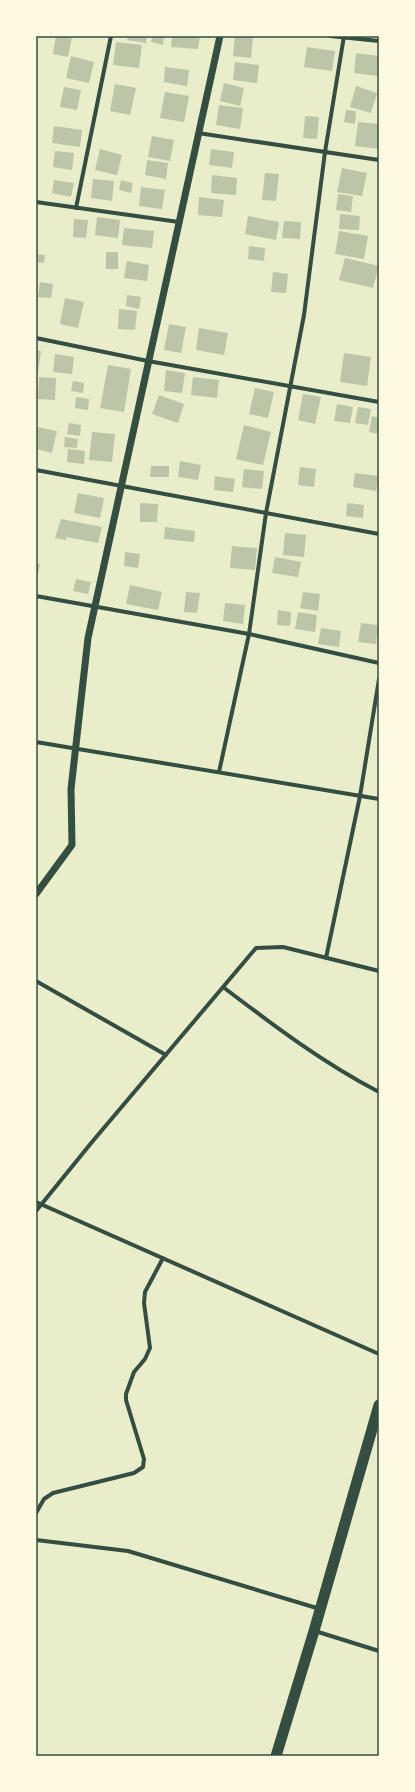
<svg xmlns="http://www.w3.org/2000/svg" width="415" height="1792" font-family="Poppins,sans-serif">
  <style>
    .building { fill: #bcc5a7 }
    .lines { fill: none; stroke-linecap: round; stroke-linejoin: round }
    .minor { stroke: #344e41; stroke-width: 4 }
    .tertiary { stroke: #344e41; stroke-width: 7 }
    .trunk { stroke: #344e41; stroke-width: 11 }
    .neatline { fill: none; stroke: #344e41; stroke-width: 1.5 }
  </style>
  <rect width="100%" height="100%" fill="#e9edc9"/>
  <path class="building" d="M56,36L72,37L68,57L53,54Z
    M128,36H147L146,43L127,40Z
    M152,36H164L163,45L151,42Z
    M172,36H200L198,49L171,47Z
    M235,36H253L251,58L233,56Z
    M116,42L142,45L139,68L113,65Z
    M307,47L335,51L332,71L304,67Z
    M356,53L379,56L377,76L354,73Z
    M71,56L94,62L89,83L66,78Z
    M235,62L259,65L257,83L233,80Z
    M165,67L189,70L187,86L164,82Z
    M224,83L244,88L240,106L220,101Z
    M115,84L136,88L130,115L110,111Z
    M356,86L377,93L371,113L350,107Z
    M64,87L81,90L77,110L60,107Z
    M165,92L189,96L184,122L160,118Z
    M219,105L243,108L240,129L216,125Z
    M346,110L356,111L355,124L344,122Z
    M305,116L319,117L317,139L303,138Z
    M358,122L379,124V149L355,146Z
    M54,126L82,130L80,147L52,143Z
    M152,136L174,140L170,161L148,157Z
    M100,149L122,155L117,175L95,170Z
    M211,149L234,152L232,168L209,165Z
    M55,151L74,153L72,170L53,167Z
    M147,160L168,163L166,179L145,175Z
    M342,168L367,173L362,196L337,192Z
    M265,173L279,174L276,201L262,200Z
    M212,175L237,178L236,195L211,193Z
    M93,179L114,181L112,201L91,198Z
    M54,180L74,183L71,197L52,193Z
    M121,180L133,183L131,193L119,190Z
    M141,187L165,190L162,209L139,206Z
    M338,194L353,196L351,212L336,210Z
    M199,197L224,200L222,217L198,215Z
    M340,214L360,216L359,230L339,229Z
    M248,216L279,222L276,240L245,234Z
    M97,217L120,220L118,238L95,235Z
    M74,219L88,220L86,238L73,237Z
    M284,221L301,222L300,239L282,238Z
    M124,228L154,231L152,248L122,245Z
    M339,231L368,236L364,259L335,254Z
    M249,246L265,248L264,261L248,259Z
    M106,252H118V269H106Z
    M36,254L45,255L44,263L36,262Z
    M345,258L379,266L373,288L339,280Z
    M127,261L149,265L147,281L124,278Z
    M273,272L288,274L286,293L271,292Z
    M40,282L53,284L51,298L38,297Z
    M127,295L141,297L139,309L126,306Z
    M65,298L84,302L78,328L60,324Z
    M119,309L137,311L135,330L118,329Z
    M169,324L186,327L181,353L164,350Z
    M199,328L228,333L224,355L196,350Z
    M36,350L41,351L37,379H36Z
    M344,353L371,357L367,386L340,382Z
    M55,354L74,357L72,374L53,372Z
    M108,365L131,369L124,412L100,408Z
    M166,370L185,373L182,393L164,391Z
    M39,377L56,378L55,400L38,399Z
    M193,377L219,380L217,398L191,395Z
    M73,381L84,383L83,393L71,391Z
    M255,388L274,392L268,418L249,414Z
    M303,394L321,397L315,424L298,420Z
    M159,395L184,404L178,423L152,414Z
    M76,397L89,399L88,410L75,408Z
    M337,404L353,407L350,423L334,421Z
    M358,407L371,409L368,425L355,423Z
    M372,416L379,418V434L369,432Z
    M69,423L81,425L80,436L67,434Z
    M244,425L271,432L263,465L236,459Z
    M37,427L57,431L52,453L36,449Z
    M92,432L115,434L112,462L89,460Z
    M65,437L78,439L77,448L64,447Z
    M68,449L85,451L84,464L67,462Z
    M180,461L201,465L198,480L178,477Z
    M151,466H169V477H150Z
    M300,467L316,469L314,487L298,485Z
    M244,469L264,471L262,489L242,487Z
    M355,473L378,476L376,491L353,487Z
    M215,476L235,479L233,492L214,490Z
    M78,493L104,498L100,518L74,513Z
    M140,503L158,504L157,522H140Z
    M347,503L364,505L363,518L346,516Z
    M61,519L102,527L98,543L66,537V540L55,538Z
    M165,527L195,531L194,542L164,539Z
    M285,533L306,535L304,557L283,555Z
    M232,546L257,548L255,570L230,568Z
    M125,552L140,554L138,568L124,566Z
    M275,557L301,562L298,577L272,573Z
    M36,563L40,564L37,581H36Z
    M76,579L91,582L88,594L73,591Z
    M130,585L162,592L158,610L126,604Z
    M186,592L200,593L197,613L184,612Z
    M303,592L320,594L318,611L300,608Z
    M225,603L245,605L243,624L223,621Z
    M278,610L291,612L290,626L277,625Z
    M298,612L317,615L315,632L295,629Z
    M361,623L378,625L376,644L358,642Z
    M321,628L341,631L339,647L318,644Z"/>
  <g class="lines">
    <path class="minor" d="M330,36L379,41
      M198,133L379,160
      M36,202L179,222
      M76,208L111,36
      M36,338L148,361L379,402
      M36,470L379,534
      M36,596L249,634L379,663
      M36,742L379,799
      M219,772L249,634L266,513L304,315L325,152L344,36
      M326,958L360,796L379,679
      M36,981L166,1055
      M223,987C273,1025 323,1063 379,1092
      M36,1202L379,1354
      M36,1211L92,1142L256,948L283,947L379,971
      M36,1513L44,1499L53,1493L134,1473L143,1467L144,1459L126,1400V1394L134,1372L145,1359L150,1348L144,1303L145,1292L163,1258
      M36,1540L128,1551L320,1609
      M315,1631L379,1651"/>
    <path class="tertiary" d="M36,894L72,845L71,789L88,638L220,36"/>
    <path class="trunk" d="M276,1756L314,1631L379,1405"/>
  </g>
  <rect width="415" height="1792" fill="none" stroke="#fefae0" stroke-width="74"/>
  <rect x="37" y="37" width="341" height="1718" class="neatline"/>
</svg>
